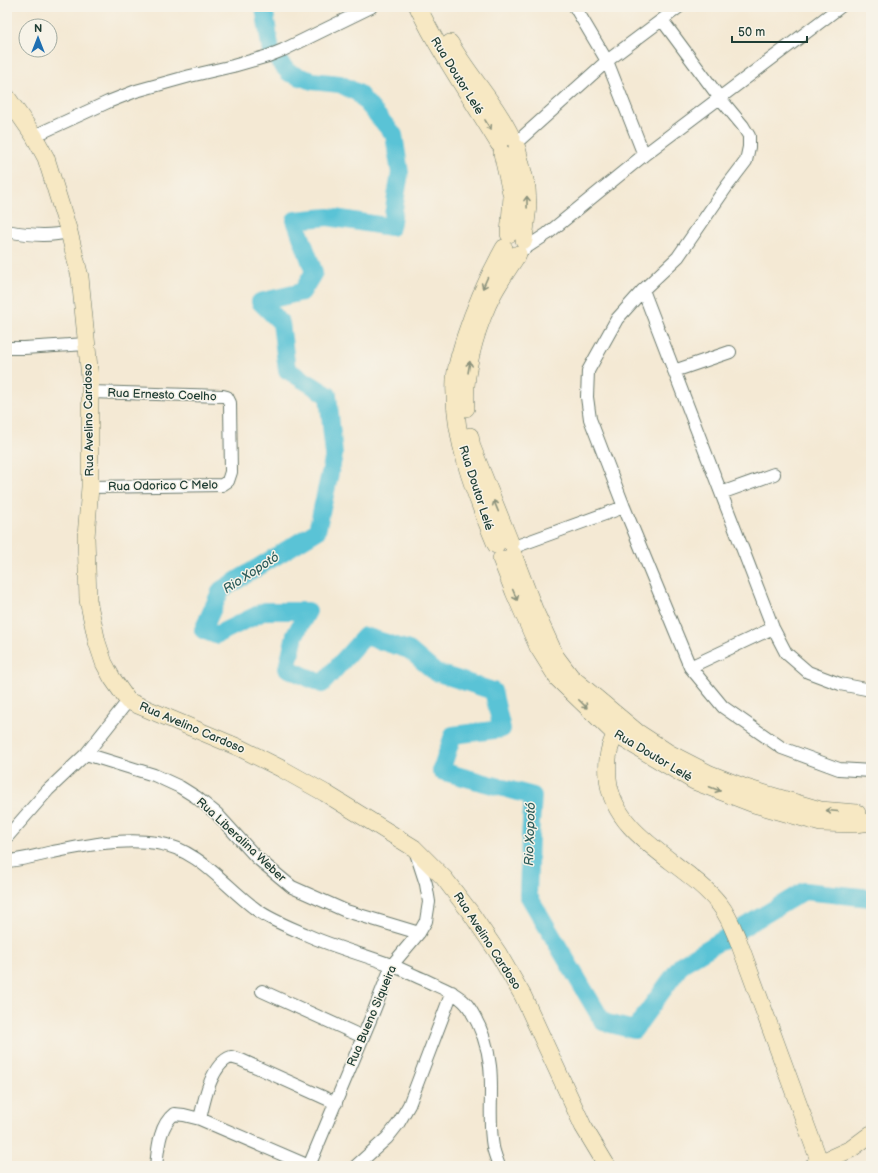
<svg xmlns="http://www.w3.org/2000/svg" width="878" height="1173" font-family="'Balsamiq Sans',sans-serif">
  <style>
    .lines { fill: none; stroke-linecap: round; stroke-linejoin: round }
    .river { stroke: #5ac3d6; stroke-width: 18 }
    .street-casing { stroke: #6a796c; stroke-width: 14 }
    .secondary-casing { stroke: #6a796c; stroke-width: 18 }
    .street { stroke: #fff; stroke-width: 12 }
    .secondary { stroke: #f7e8c3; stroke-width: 17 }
    .oneway { stroke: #8b927c }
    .labels { text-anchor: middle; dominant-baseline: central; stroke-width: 3; stroke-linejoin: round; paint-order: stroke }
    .street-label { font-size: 12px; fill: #1f3d34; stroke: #f7f3e8 }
    .water-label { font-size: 13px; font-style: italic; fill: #2e5e5c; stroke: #f7f3e8 }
  </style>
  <rect width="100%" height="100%" fill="#f7f3e8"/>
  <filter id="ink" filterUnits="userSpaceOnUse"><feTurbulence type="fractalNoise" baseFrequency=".025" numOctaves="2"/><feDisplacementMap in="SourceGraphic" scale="8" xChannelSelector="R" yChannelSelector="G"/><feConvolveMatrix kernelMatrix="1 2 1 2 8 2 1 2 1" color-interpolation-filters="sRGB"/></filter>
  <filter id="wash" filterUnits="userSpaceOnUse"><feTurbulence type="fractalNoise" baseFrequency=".012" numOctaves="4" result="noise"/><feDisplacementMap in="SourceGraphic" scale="16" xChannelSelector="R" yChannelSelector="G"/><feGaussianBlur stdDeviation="0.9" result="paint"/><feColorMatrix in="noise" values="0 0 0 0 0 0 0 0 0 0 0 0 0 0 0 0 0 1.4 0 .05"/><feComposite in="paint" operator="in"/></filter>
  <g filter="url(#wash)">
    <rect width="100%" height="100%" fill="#f4e9d4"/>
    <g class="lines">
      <path class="river" d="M264,7L271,52L289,73L312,81L340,84L358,93L394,135L400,173L391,227L328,217L295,220L314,272L302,292L260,302L281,323L287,370L328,395L334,455L317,531L221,590L203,630L216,635L265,611H308L295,635L287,668L322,684L365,636L409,650L435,672L493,691L502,729L453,735L441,771L533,796L530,837L528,895L603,1022L634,1030L682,964L804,891L871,898"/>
    </g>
  </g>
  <g filter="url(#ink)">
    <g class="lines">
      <g class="street-casing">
        <path id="street" d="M575,7L607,61L644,155
          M662,20L719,97L743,126L749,136V147L746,161L727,186L678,257L643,290L617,319L588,371L587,397L590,419L624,507L690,667L723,707L782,748L839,769L871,771
          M34,136L108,102L136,91L190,76L233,66L268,56L283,50L371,7
          M517,142L607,61L679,7
          M7,231C27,235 49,237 69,232
          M524,249L547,234L644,155L840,7
          M643,290L773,628L786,653L808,672L840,684L871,690
          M7,348H24L86,344
          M674,371L730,352
          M90,487L222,485L228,481L231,472L230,403L227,397L223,396L90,392
          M721,493L774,474
          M514,547L624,507
          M690,667L773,628
          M86,754L154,775L180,787L196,797L217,814L257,858L292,887L346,911L419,933
          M7,837L48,790L86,754L128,701
          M7,861C23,860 38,855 53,852C88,845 122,838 157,843C199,849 224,886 257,910C271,920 289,927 305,934C333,947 362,954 391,965C402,969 413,975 425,980C440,988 460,993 470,1009C480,1025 488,1046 490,1066C493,1092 488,1120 493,1147C494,1153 497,1160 499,1166
          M262,991L363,1037
          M200,1119C204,1101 211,1064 231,1057L241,1060L336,1103
          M156,1166C158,1149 159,1126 174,1114L184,1115L200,1119L309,1166
          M309,1166L373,1013L392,965L419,933L426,921L429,902L426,884L415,850
          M356,1166L387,1138L398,1124L409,1105L452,992"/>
      </g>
      <g class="secondary-casing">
        <path id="secondary" d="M418,7C441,55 472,99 499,144
          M450,43C469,76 496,104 512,138
          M7,97L34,136L46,158L69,232L80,277L90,378V487L86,537L88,600L97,642L104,663L112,678L128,701L240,748L282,769L325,793L414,848L444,878L470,912L498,953L523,996L583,1126L607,1166
          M517,148L527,188L528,206L524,240
          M502,153L512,197L509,234
          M466,408C463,375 475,333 488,304C496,286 508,270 518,254
          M470,436L472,447L510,542
          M496,545C474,492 452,437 455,379C456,364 461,351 465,337C475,306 488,277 504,248
          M513,554L534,609L556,657L571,677L637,732L669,753L710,774L746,788L820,810L857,813
          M501,559L514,592L538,647L558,679L615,734L694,781L754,804L821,823L855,824L871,822
          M623,721C610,742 606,753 608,778C613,838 687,862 720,905C728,915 733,928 738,940L820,1163
          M813,1166L851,1149L871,1134"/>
      </g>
      <use href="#street" class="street"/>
      <use href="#secondary" class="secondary"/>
    </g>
    <defs><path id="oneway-shaft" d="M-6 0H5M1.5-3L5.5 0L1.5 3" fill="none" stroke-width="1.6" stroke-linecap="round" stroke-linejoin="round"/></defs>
    <g class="oneway">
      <use href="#oneway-shaft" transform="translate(488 125) rotate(59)"/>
      <use href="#oneway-shaft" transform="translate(527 202) rotate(-91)"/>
      <use href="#oneway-shaft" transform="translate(485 283) rotate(114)"/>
      <use href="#oneway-shaft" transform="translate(469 367) rotate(-81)"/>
      <use href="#oneway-shaft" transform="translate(496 506) rotate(-112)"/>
      <use href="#oneway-shaft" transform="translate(515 595) rotate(67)"/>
      <use href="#oneway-shaft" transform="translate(583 704) rotate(45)"/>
      <use href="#oneway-shaft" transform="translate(715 789) rotate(21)"/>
      <use href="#oneway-shaft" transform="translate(832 811) rotate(-175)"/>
    </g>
  </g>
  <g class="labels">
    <g class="street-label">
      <text transform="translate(457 76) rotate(58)">Rua Doutor Lelé</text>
      <text transform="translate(162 395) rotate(2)">Rua Ernesto Coelho</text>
      <text transform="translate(89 420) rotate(-91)">Rua Avelino Cardoso</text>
      <text transform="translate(163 486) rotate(-1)">Rua Odorico C Melo</text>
      <text transform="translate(476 488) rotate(72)">Rua Doutor Lelé</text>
      <text transform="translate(192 728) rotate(23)">Rua Avelino Cardoso</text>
      <text transform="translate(653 756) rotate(31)">Rua Doutor Lelé</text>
      <text transform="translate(241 840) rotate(43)">Rua Liberalina Weber</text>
      <text transform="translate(487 941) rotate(57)">Rua Avelino Cardoso</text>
      <text transform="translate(372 1016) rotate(-67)">Rua Bueno Siqueira</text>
    </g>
    <g class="water-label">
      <text transform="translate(251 573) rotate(-33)">Rio Xopotó</text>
      <text transform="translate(530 834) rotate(-88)">Rio Xopotó</text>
    </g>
  </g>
  <rect width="878" height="1173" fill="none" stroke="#f7f3e8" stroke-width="24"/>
  <g transform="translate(38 38)"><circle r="19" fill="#f7f3e8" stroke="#a1aaa0"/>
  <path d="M0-3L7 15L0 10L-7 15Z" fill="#1f6fb2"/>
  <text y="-6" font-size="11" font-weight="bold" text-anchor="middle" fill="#1f3d34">N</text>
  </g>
  <path d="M732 36v6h75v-6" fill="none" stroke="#1f3d34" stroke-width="2"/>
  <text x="738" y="36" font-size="12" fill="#1f3d34" stroke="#f7f3e8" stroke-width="3" paint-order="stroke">50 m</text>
</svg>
